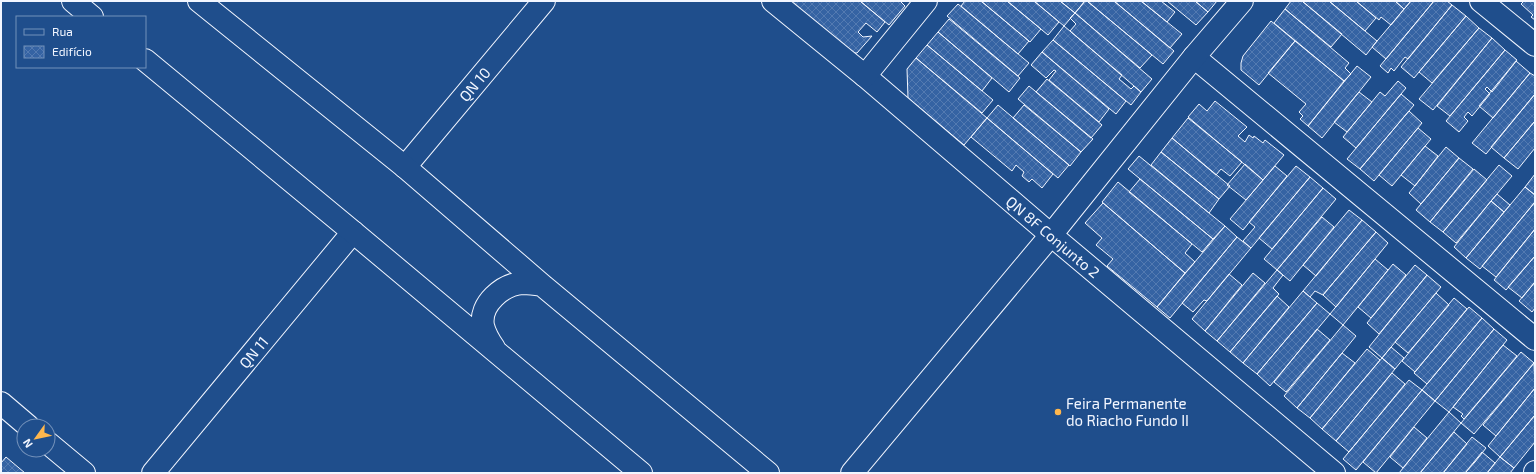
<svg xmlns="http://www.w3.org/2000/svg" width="1536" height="474" font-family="'Exo 2',sans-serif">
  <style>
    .building { fill: url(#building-cross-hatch); stroke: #f2f6ff }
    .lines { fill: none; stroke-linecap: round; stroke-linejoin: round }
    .street-casing { stroke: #f2f6ff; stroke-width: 24 }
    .secondary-casing { stroke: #f2f6ff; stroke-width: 24 }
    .street { stroke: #1f4e8c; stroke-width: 22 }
    .secondary { stroke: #1f4e8c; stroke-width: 22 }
    .poi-dot { fill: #ffb74d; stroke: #1f4e8c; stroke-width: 1.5 }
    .labels { text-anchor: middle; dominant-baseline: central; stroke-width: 3; stroke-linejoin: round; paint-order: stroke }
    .street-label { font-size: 15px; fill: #f2f6ff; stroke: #1f4e8c }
    .poi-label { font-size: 15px; fill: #f2f6ff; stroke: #1f4e8c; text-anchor: start }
  </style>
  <defs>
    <pattern id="building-cross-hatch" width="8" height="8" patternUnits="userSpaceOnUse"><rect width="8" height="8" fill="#3563a3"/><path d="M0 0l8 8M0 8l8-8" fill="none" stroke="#537ab1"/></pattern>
  </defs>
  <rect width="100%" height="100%" fill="#1f4e8c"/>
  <path class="building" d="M790,1H860L885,22L877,32L866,23L858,32L863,37L872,36L857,53H850Z
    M860,1H900L905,6L889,25Z
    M965,1H981L1029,41L1018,54L961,6Z
    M981,1H1007L1041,29L1030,42Z
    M1007,1H1034L1059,22L1048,35Z
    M1034,1H1060L1075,13L1064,26Z
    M1060,1H1085L1075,13Z
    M1085,1H1087L1152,55L1140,68L1075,13Z
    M1087,1H1114L1174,51L1163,64Z
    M1114,1H1141L1182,34L1170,48Z
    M1141,1H1161L1175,12L1167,22Z
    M1167,1H1195L1208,12L1196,25Z
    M1195,1H1217L1208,12Z
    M1291,1H1302L1342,34L1331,47L1285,9Z
    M1302,1H1329L1377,41L1366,55Z
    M1329,1H1356L1376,18L1365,31Z
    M1356,1H1395L1404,9L1391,25L1381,17L1379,20Z
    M1395,1H1411L1404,9Z
    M1411,1H1434L1386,59L1372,47Z
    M1434,1H1447L1452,5L1408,59L1405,57L1394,71L1391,68L1388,73L1380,66Z
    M1524,1H1535V20L1531,17L1533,15L1521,4Z
    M958,4L1029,63L1018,76L947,16Z
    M1452,5L1466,16L1414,78L1401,67Z
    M1285,9L1349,63L1345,68L1351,74L1344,81L1274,23Z
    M1075,13L1152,79L1141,92L1070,31L1076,24L1070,18Z
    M1466,16L1479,28L1432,83L1419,72Z
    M949,19L1020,78L1009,92L938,32Z
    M1271,21L1295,41L1259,85L1241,70V63L1243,56Z
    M1064,26L1122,75L1119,79L1131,89L1134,86L1141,92L1131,105L1053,40Z
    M1479,28L1492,38L1433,110L1419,99Z
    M938,32L992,78L982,91L927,45Z
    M1492,38L1505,50L1450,116L1437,106Z
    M1053,40L1126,101L1116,114L1042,52Z
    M1295,41L1344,81L1308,126L1300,119L1303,116L1299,112L1306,104L1268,73Z
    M927,45L993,100L982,113L916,58Z
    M1505,50L1517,60L1492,92L1487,87L1485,89L1490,94L1472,116L1468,112L1464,117L1468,121L1459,132L1446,121Z
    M1042,52L1109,109L1099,122L1049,80L1056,71L1054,70L1046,78L1031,65Z
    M916,58L987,118L964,145L908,98L907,69Z
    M1516,61L1530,73L1493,118L1479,106Z
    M1357,66L1371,77L1322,138L1308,126Z
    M1530,73L1535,76V94L1486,154L1472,143Z
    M1047,79L1102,125L1091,138L1036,92Z
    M1398,81L1406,88L1356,148L1343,137L1380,92L1385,96Z
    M1029,86L1093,139L1081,152L1018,99Z
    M1359,92L1372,102L1347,132L1334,122Z
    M1401,94L1414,105L1360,169L1347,159Z
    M1535,94V121L1504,158L1491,147Z
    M1215,101L1247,127L1238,136L1245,142L1249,135L1253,138L1254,136L1263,143L1265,140L1284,155L1263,180L1188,117L1199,104L1207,111Z
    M998,105L1069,165L1058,178L987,118Z
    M1024,105L1081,152L1070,166L1013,118Z
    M1409,111L1422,123L1374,181L1360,169Z
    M987,118L1053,174L1042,188L1032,179L1029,182L1022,176L1024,172L1016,165L1012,171L971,137Z
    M1188,118L1242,162L1230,176L1221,169L1216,175L1172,138Z
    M1535,121V148L1518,169L1504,158Z
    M1418,128L1431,139L1392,186L1379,175Z
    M1172,138L1230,186L1219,199L1161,152Z
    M1425,146L1438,156L1415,186L1401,175Z
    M1446,147L1459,158L1421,204L1409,193Z
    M1161,152L1219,199L1209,213L1151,165Z
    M1139,156L1225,226L1213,239L1128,169Z
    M1459,158L1473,169L1430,222L1416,210Z
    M1245,164L1263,180L1246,200L1227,185Z
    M1499,165L1512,176L1456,243L1443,232Z
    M1275,166L1287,176L1243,230L1230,219Z
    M1296,166L1310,177L1251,248L1243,241L1255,227L1249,222Z
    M1474,169L1487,180L1443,232L1430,222Z
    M1535,174V195L1525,187Z
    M1310,177L1323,188L1272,249L1259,238Z
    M1140,179L1213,239L1202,252L1129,192Z
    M1118,182L1192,244L1185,253L1195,262L1185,273L1102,202Z
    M1525,187L1535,195V202L1480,269L1466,258Z
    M1323,188L1336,199L1277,270L1264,259Z
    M1497,194L1510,205L1504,212L1491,201Z
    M1491,201L1504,212L1466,258L1454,247Z
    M1535,202V229L1496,277L1482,266Z
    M1103,203L1185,273L1157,307L1107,266L1113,259L1096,245L1102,238L1085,223Z
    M1349,210L1362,220L1316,276L1303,265Z
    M1322,217L1334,227L1290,281L1277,270Z
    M1362,220L1376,232L1323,295L1315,291L1310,297L1303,291Z
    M1225,226L1237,237L1170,318L1157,307Z
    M1535,229V256L1506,290L1494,280Z
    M1376,232L1388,243L1336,307L1323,295Z
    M1237,237L1251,248L1207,301L1204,300L1193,312L1182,303Z
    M1535,256V282L1522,298L1508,287Z
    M1375,259L1388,270L1343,325L1330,314Z
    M1393,264L1406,275L1371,318L1358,307Z
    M1415,265L1427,275L1379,334L1367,323Z
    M1277,270L1283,275L1273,288L1279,294L1230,352L1217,341Z
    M1253,273L1265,283L1217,341L1205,331Z
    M1229,274L1242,285L1205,331L1192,319Z
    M1427,275L1441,287L1382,358L1369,347Z
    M1535,282V308L1532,312L1519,301Z
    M1303,291L1317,303L1257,374L1243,363Z
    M1436,293L1449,305L1408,353L1395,342Z
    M1277,296L1289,307L1243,363L1230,352Z
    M1454,298L1467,309L1415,372L1402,361Z
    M1317,303L1330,314L1270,386L1257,374Z
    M1469,307L1482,318L1427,384L1414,373Z
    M1482,318L1494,329L1435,401L1422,390Z
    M1343,325L1356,336L1297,408L1284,396Z
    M1317,329L1330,340L1286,392L1274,382Z
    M1494,329L1507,340L1449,412L1435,401Z
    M1503,345L1517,356L1464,419L1461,416L1463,414L1453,407Z
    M1391,347L1404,358L1395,369L1382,358Z
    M1367,349L1380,360L1322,429L1310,418Z
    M1521,352L1534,363L1474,434L1461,423Z
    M1342,353L1355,363L1310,418L1297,408Z
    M1382,358L1395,369L1336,441L1322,429Z
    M1534,363L1535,388L1496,436L1483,425Z
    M1392,373L1405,384L1349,452L1336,441Z
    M1409,380L1422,390L1356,470L1343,459Z
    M1535,388V415L1500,457L1488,446Z
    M1422,390L1435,401L1376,473L1363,462Z
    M1449,412L1461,423L1420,473H1399Z
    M1535,415V442L1514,468L1500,457Z
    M1414,427L1427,438L1403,468L1390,457Z
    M1454,432L1467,444L1443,473H1420Z
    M1472,437L1486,448L1475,462L1465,473H1443Z
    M1482,452L1495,463L1487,473H1465Z
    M6,457L25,473H1V463Z
    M1500,457L1514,468L1510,473H1487Z"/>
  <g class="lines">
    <g class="street-casing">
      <g id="street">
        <path id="s1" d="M773,1L865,76L1051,235L1334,473"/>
        <path d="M1481,1L1535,45"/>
        <path d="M1194,57L1535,339"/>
        <path d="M865,76L926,1"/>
        <path id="s2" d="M405,167L544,1"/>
        <path d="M1,403L28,426"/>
        <path d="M48,443L84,473"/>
        <path id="s3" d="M153,473L353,232"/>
        <path d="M852,473L1051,235L1194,57L1242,1"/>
        <path d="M1535,473V472"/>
      </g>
    </g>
    <g class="secondary-casing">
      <path id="secondary" d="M73,1L92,17
        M199,1L405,167L542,285L768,473
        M145,60L353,232L641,473
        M494,348C489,341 485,334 483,326C479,304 503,284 523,283C529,283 536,284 542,285"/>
    </g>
    <use href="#street" class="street"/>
    <use href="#secondary" class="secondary"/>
  </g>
  <circle class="poi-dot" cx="1058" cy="412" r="4"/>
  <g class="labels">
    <g class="street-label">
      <text stroke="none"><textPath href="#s2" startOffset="108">QN 10</textPath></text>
      <text stroke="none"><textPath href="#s1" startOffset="366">QN 8F Conjunto 2</textPath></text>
      <text stroke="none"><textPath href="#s3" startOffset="157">QN 11</textPath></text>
    </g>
    <g class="poi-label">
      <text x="1066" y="403">Feira Permanente<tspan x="1066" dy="17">do Riacho Fundo II</tspan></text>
    </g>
  </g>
  <rect width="1536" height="474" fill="none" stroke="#f2f6ff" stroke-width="4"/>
  <rect x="16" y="16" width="130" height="52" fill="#1f4e8c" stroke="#7391ba"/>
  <rect x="24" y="29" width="20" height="6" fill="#1f4e8c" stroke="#7391ba"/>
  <text x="52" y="36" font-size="12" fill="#f2f6ff">Rua</text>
  <rect x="24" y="46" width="20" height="12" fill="url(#building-cross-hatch)" stroke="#7391ba"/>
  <text x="52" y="56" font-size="12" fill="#f2f6ff">Edifício</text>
  <g transform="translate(36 438) rotate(237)"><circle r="19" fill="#1f4e8c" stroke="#7391ba"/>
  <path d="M0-3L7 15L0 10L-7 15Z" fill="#ffb74d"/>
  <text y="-6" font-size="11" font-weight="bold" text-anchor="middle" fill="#f2f6ff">N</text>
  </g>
</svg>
